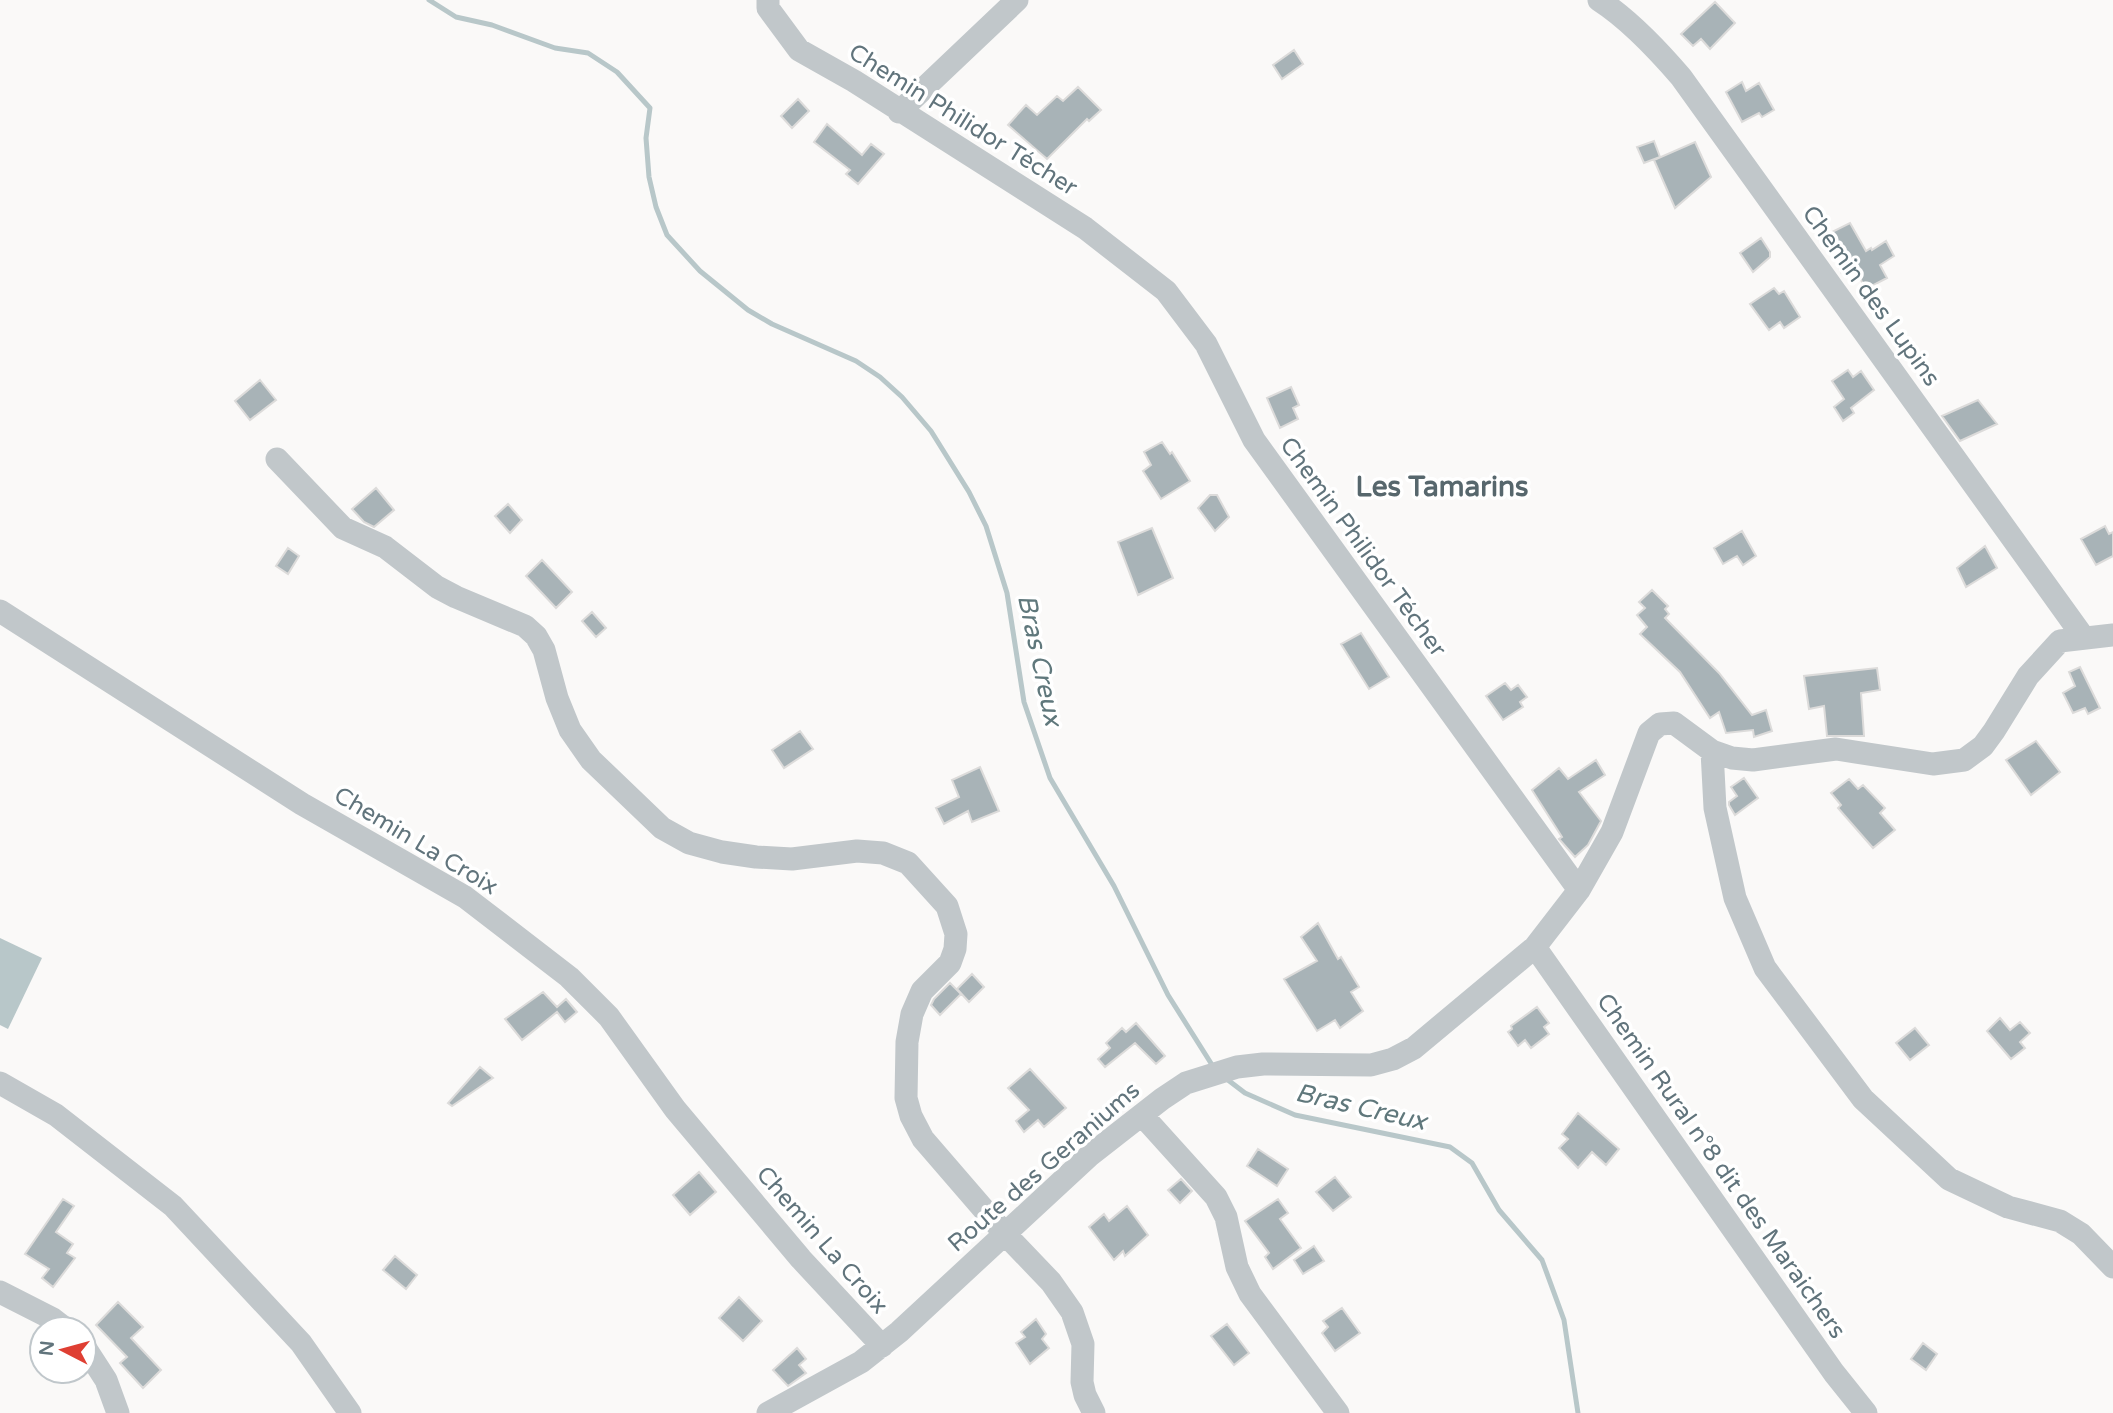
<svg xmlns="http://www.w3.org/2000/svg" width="2113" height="1413" font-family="'Varela Round',sans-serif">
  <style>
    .water { fill: #b8c7c9 }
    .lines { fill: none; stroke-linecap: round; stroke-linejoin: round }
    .stream { stroke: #b8c7c9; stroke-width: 5 }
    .building { fill: #a8b3b7; stroke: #dcdbda; stroke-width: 2 }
    .minor { stroke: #c1c7ca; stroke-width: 23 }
    .labels { text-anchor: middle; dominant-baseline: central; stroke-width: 7; stroke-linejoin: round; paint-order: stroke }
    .street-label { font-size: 24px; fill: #61747c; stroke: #fff }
    .water-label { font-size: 26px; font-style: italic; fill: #60787c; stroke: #fff }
    .quarter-label { font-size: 28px; font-weight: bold; fill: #57676d; stroke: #fff }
  </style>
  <rect width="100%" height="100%" fill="#faf9f8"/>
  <path class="water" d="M0,938L42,958L8,1029L0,1025Z"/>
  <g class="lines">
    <path class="stream" d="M429,0L456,17L492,25L555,48L588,53L617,72L650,108L646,138L649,177L656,207L667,235L700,271L748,310L772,324L856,361L880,377L902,397L931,431L969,492L986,526L1007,593L1024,702L1050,778L1114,886L1168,995L1214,1068
      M1224,1077L1245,1093L1295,1115L1450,1147L1472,1163L1499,1210L1542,1260L1564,1320L1578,1413"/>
  </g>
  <path class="building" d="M1715,2L1735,23L1710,49L1701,39L1693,46L1681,34Z
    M1294,50L1303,64L1282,79L1273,65Z
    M1742,82L1746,91L1759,83L1774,110L1762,117L1759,113L1742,122L1726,92Z
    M1078,87L1101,110L1089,121L1087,119L1047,159L1008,125L1026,105L1037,115L1057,96L1063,101Z
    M798,99L809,111L792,128L781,116Z
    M827,124L862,155L871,144L884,154L858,184L846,174L850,170L814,142Z
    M1654,141L1660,157L1644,163L1637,147Z
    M1695,142L1711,177L1675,208L1654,160Z
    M1850,223L1866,251L1871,248L1872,250L1886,241L1894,256L1880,265L1887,278L1866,289L1853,266L1841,272L1826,235Z
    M1761,238L1770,252V257L1753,272L1740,253Z
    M1774,288L1779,294L1784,291L1800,317L1784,328L1780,322L1769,330L1750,304Z
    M1848,370L1853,377L1861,371L1874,390L1851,408L1854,413L1843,421L1834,407L1844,399L1832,381Z
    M260,380L276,400L250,420L235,401Z
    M1291,387L1299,405L1293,408L1298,419L1280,428L1267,398Z
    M1978,400L1997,424L1960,441L1942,416Z
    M1162,442L1170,454L1172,452L1190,481L1161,499L1143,471L1151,465L1144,452Z
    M376,488L394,510L374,527L364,522L352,509Z
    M1210,495H1217L1229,517L1215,531L1198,508Z
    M508,504L522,520L510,533L495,516Z
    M2105,526L2109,534L2113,532V556L2096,565L2081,539Z
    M1152,528L1173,578L1138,595L1118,542Z
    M1742,531L1756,556L1743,565L1737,556L1723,564L1714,548Z
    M1985,546L1997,568L1966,587L1957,568Z
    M288,548L299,556L288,574L276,566Z
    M542,560L572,592L556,608L526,576Z
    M1652,590L1668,606L1665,609L1669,614L1665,618L1719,673L1752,715L1766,710L1772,731L1754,737L1753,730L1726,733L1719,712L1710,718L1680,672L1640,634L1647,627L1637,615L1645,608L1639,602Z
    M592,612L606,628L596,637L582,621Z
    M1361,633L1389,677L1369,689L1341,644Z
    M2080,667L2100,708L2088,714L2085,708L2073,713L2063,693L2075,686L2069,672Z
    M1877,668L1880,690L1861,693L1864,736H1827L1824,706L1809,709L1804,676Z
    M1505,683L1511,690L1518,685L1527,697L1520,702L1523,707L1503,720L1486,696Z
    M800,731L813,749L784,768L772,750Z
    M2036,741L2060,772L2031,795L2006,760Z
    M1596,760L1605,775L1579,792L1601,821L1588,845L1575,857L1559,839L1562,837L1532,790L1559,768L1568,779Z
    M980,767L999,811L972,822L968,811L944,824L936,808L959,797L952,780Z
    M1744,778L1758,798L1735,815L1729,805V802L1737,796L1731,787Z
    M1849,779L1858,789L1863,785L1885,808L1880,813L1895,830L1873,848L1838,808L1841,805L1831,793Z
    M1318,923L1338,959L1341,957L1359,987L1351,992L1363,1011L1340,1028L1335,1020L1317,1031L1284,979L1317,961L1301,937Z
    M972,974L984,987L969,1002L957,989Z
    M950,983L961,994L940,1015L931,1005L934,999Z
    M543,992L557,1007L566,999L577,1012L565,1022L557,1012L522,1040L505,1019Z
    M1537,1007L1549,1023L1544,1027L1549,1034L1531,1048L1525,1040L1518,1046L1508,1032L1512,1029L1511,1026Z
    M2000,1018L2010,1030L2020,1022L2030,1033L2020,1042L2025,1048L2011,1059L1987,1031Z
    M1136,1023L1165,1056L1156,1064L1135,1043L1105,1067L1098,1059L1110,1048L1106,1043L1122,1028L1126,1032Z
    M1915,1028L1929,1045L1910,1060L1896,1043Z
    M480,1067L493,1078L452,1106L448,1103Z
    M1030,1069L1066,1108L1044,1127L1038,1120L1024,1132L1016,1121L1029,1110L1008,1088Z
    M1578,1113L1619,1149L1606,1165L1592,1152L1578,1168L1559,1148L1568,1139L1562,1134Z
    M1258,1149L1288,1169L1277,1186L1247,1166Z
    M699,1172L716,1192L690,1215L673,1195Z
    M1335,1177L1351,1197L1333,1211L1316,1192Z
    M1181,1179L1192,1191L1180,1203L1168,1190Z
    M63,1199L74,1206L56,1232L73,1244L67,1253L75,1258L53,1287L42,1278L49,1269L25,1254Z
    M1278,1199L1288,1213L1280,1219L1301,1248L1273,1269L1265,1257L1269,1253L1245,1221Z
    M1127,1206L1148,1235L1125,1256L1123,1251L1114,1260L1089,1227L1104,1214L1109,1221Z
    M1314,1246L1324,1261L1303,1274L1294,1260Z
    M395,1256L417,1275L406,1289L383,1270Z
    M739,1297L762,1321L743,1341L719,1318Z
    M118,1302L143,1327L131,1338L161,1370L143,1388L120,1363L127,1357L96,1325Z
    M1342,1308L1360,1333L1335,1351L1322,1333L1328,1327L1323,1321Z
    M1036,1319L1046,1334L1042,1339L1049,1348L1030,1364L1016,1343L1025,1337L1021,1332Z
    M1227,1324L1249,1353L1234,1365L1211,1336Z
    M1923,1343L1937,1354L1926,1370L1911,1359Z
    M797,1348L806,1359L799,1365L806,1373L788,1386L773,1370Z"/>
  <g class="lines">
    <path class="minor" d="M768,0V8L799,50L854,81L1085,228L1166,291L1206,344L1254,440L1579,890
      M1599,0C1630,20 1657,49 1681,77L2084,638
      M899,112L1017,0
      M277,459L343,528L385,547L437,587L456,597L525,626L536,636L544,650L557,698L570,730L591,760L662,828L689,843L722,852L756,857L792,859L857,851L883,853L908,863L947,906L956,934L955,949L950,963L922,991L912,1014L907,1042L906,1098L911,1116L923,1139L1005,1234L1051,1282L1072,1312L1083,1344L1082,1382L1085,1395L1094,1413
      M0,611L302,804L465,897L569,977L609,1017L675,1109L801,1259L882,1346
      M1712,751L1715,808L1735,898L1765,968L1863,1099L1949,1179L2008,1207L2060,1221L2081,1234L2113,1267
      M1535,947L1834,1373L1866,1413
      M0,1083L56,1115L173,1206L301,1343L350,1413
      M1142,1115L1216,1197L1226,1217L1237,1267L1250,1294L1338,1413
      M0,1292L53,1319L66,1329
      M84,1346L106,1380L118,1413
      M768,1413L861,1362L899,1332L1089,1156L1162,1099L1186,1083L1237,1067L1263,1064L1371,1065L1393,1059L1414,1048L1535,947L1579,890L1612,832L1649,733L1660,724L1674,723L1712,751L1732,758L1753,760L1836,749L1933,764L1964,760L1983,746L1994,731L2028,676L2060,641L2113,635"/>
  </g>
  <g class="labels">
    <g class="street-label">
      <text transform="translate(963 120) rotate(32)">Chemin Philidor Técher</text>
      <text transform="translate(1871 296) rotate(54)">Chemin des Lupins</text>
      <text transform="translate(1363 547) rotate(54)">Chemin Philidor Técher</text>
      <text transform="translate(416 841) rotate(31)">Chemin La Croix</text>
      <text transform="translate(1721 1166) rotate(55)">Chemin Rural n°8 dit des Maraichers</text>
      <text transform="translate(1044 1167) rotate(-41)">Route des Geraniums</text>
      <text transform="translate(822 1240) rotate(49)">Chemin La Croix</text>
    </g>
    <g class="water-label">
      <text transform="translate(1040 660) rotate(78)">Bras Creux</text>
      <text transform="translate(1361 1107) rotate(13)">Bras Creux</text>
    </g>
    <g class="quarter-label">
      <text x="1442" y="487">Les Tamarins</text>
    </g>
  </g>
  <g transform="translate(63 1350) rotate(276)"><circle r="33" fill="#ffffff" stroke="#c0c7cb" stroke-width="2"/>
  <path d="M0-5L12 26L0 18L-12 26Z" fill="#df3f33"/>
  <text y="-10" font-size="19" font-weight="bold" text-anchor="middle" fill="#61747c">N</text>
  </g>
</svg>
